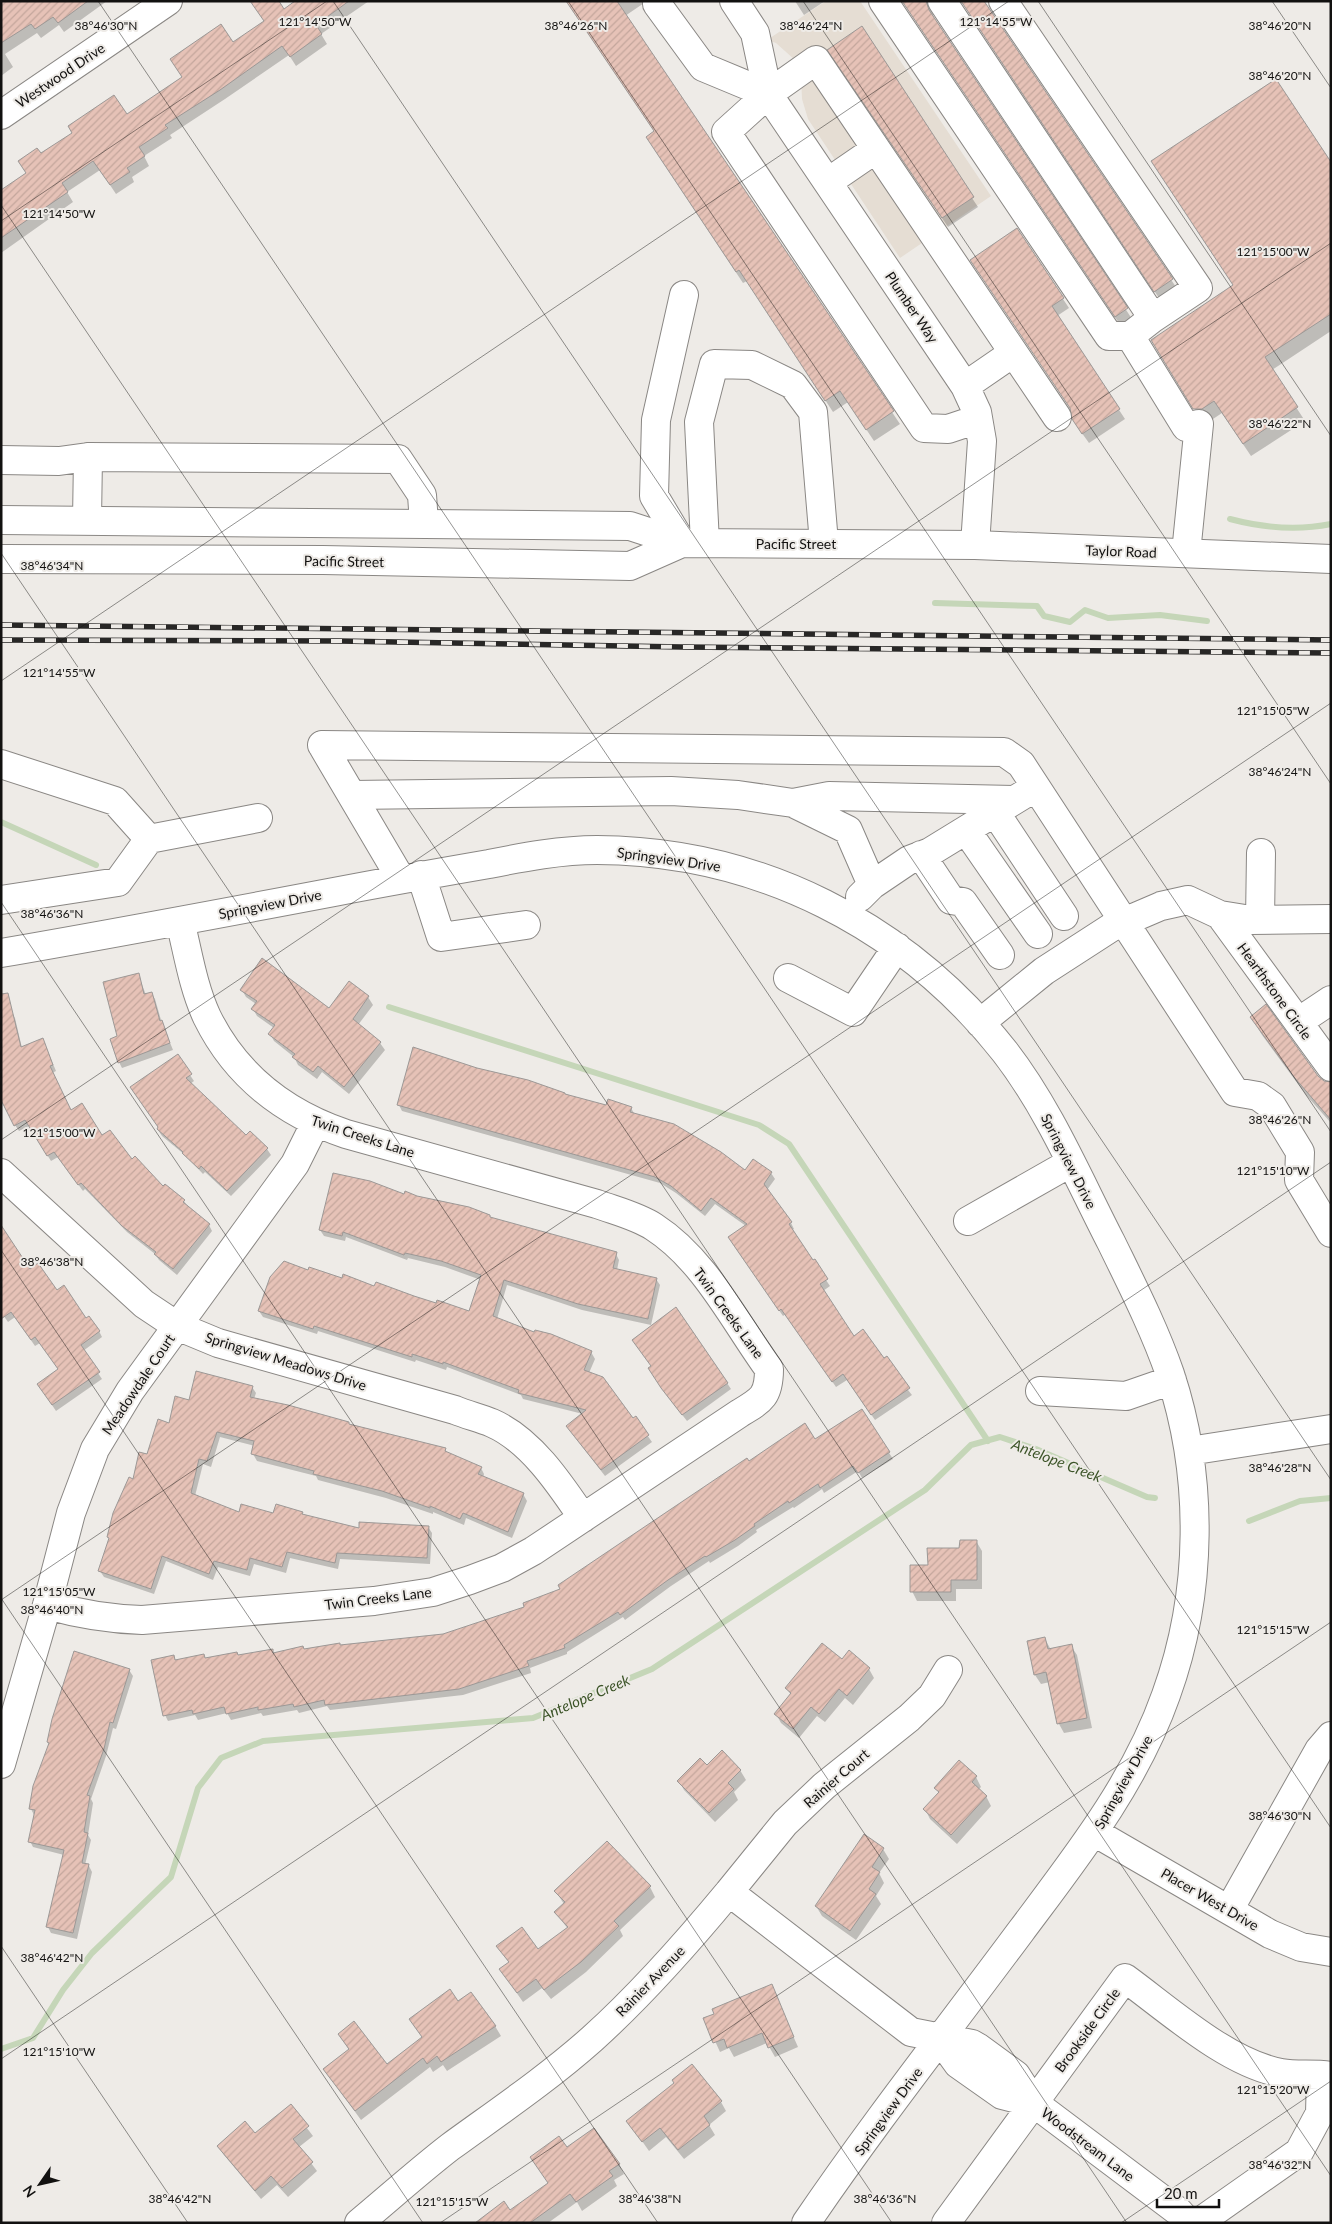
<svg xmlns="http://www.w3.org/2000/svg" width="1332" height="2224" font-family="Lato,sans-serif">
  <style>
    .built { fill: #e5ddd3 }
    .shadow { fill: #0003 }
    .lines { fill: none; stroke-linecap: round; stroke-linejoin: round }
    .stream { stroke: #c5d6b8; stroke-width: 6 }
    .building { fill: url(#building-hatch); stroke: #9c9896 }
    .minor-casing { stroke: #8a8784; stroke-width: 30 }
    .major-casing { stroke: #8a8784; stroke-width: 30 }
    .minor { stroke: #fff; stroke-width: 28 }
    .major { stroke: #fff; stroke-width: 28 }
    .rail-casing { stroke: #282726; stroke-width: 5.5 }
    .rail { stroke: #eeebe7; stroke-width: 4; stroke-dasharray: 11; stroke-linecap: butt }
    .ticks { fill: none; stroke: #121110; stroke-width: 1; stroke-opacity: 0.45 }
    .labels { text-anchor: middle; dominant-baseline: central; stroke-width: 4; stroke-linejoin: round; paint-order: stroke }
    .street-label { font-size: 14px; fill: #121110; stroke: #eeebe7 }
    .water-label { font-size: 15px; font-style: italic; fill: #3c5428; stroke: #eeebe7 }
    .ticks-label { font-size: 12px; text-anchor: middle; fill: #121110; stroke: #eeebe7; stroke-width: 4; stroke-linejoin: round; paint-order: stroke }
  </style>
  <defs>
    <pattern id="building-hatch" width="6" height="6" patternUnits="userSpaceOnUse" patternTransform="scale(1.25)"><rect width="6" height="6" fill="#e6c2b7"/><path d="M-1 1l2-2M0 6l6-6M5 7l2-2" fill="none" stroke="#c4a69c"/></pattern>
  </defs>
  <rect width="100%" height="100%" fill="#eeebe7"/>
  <path class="built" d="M826,1H860L991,196L900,258L808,119L802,99L801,75L795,60L776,43L767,40Z"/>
  <path class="shadow" d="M1,1H107L64,32L59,25L41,38L37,33L5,54L13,67L1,76Z
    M297,1H369L321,34L327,44L296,66L289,55L225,99L170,135L172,138L144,156L149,166L132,177L134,182L116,194L100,170L67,192L73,202L1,253V191L27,173L41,155L127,116Z
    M567,1H647L625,16L900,424L874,441L848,402L833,412L747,281L743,283L654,149L655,132Z
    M795,1H825L804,15Z
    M900,1H940L935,8L933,16L1134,322L1123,329L905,5Z
    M959,1H983L1180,293L1163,304L964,5Z
    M834,59L972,198L978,207L948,227Z
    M1331,164V331L1272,370L1305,421L1251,456L1222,413L1210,421H1202L1160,353L1234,286Z
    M1017,230L1069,308L1057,316L1125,419L1089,443L1079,429L1072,410Z
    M138,974L146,995L151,993L155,999L161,1020L173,1050L122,1068L119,1062V1037Z
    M350,983L368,997L373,1005L358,1025L380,1043L385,1050L349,1094L322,1072L317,1079L298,1065L294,1057L274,1041L270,1034L274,1028L257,1016L253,1009L256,1004L246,997L242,990L330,1010Z
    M11,1012L15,1018L22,1048L43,1040L56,1071L52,1073L71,1111L163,1188L165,1186L184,1201L188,1207L209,1225L212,1231L177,1275L159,1260L155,1254L127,1232L85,1189L83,1191L58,1157L51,1161L29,1126L19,1131L15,1125Z
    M1251,1017L1318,1077L1324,1082L1331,1084V1123L1306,1095L1262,1035Z
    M177,1056L194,1081L190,1084L247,1137L267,1149L271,1155L231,1196L205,1172L203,1174L185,1155L162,1136L158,1130Z
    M566,1096L607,1106L631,1108L635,1115L745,1172L771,1173L775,1179L767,1190L791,1223L794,1229L792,1230L830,1286L823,1291L854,1338L884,1360L912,1395L875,1420L847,1380L836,1387L786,1314L783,1316L733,1244L746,1226L715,1204L705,1216L676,1193L660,1183L402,1111L399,1105Z
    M405,1196L490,1216L491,1218L616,1254L619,1260L617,1270L656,1279L660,1285L651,1325L582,1310L507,1285L497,1319L591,1352L595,1359L589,1373L633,1420L635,1418L652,1442L605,1476L571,1432L583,1414L523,1399L521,1395L447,1367L446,1370L416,1360L415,1362L318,1331L317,1334L263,1317L259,1311L309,1272L470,1312L481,1280L445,1267L408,1258L407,1260L346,1237L345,1241L324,1236L320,1230Z
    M29,1271L56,1292L99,1331L102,1337L83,1351L102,1379L56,1411L42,1390L59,1370L40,1343L35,1346L15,1317L8,1322L1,1312Z
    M652,1367L727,1383L731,1389L687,1421L666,1394Z
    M252,1387L256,1393L254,1399L445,1449L448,1454L481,1468L484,1474L483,1478L523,1494L527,1501L512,1538L466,1518L464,1525L433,1512V1514L386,1498L318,1480L316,1476L257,1461L253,1454L255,1446L220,1437L211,1467L203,1464L195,1496L240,1514L302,1513L304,1516L360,1529L428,1527L432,1533L430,1564L340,1559L338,1569L290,1558L286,1573L254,1564L250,1576L218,1567L213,1580L166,1561L154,1594L104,1577L100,1571L134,1480L170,1424L190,1401Z
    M862,1411L893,1459L862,1478L858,1471L824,1493L822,1489L794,1508L793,1507L756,1530L757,1532L738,1546L710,1563L709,1561L671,1586L625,1620L623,1617L567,1652V1654L530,1668L531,1673L463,1695L330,1710L327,1706L299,1713L297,1710L263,1716L261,1713L231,1720L227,1713L198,1720L195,1715L168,1721L165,1715L174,1657L176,1661L238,1656L272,1650L274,1654L443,1635L526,1608L562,1590L749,1463L815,1440Z
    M976,1541L982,1551V1589H956V1601H917L912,1591L929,1567Z
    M1045,1639L1051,1650L1071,1646L1077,1655L1092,1728L1064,1733L1059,1724L1050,1682L1041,1684L1035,1675Z
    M869,1669L874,1678L853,1705L845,1698L825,1722L817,1716L799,1738L781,1723L776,1714L791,1695L787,1689Z
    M129,1670L133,1676L116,1729L113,1728L106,1756L91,1799L93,1803L88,1835L91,1840L85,1865L89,1866L92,1872L77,1939L51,1933L48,1927L64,1855L33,1847L30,1841L34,1815L31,1809L50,1745L48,1742Z
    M707,1767L740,1770L746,1780L734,1792L738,1800L715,1822L684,1790L679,1781Z
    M976,1777L981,1787L978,1790L986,1796L991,1806L957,1844L930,1819L925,1809L939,1793L936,1788Z
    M864,1836L883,1849L889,1859L879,1873L884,1883L876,1896L881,1904L856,1940L822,1916L816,1906Z
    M650,1887L655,1897L620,1930L623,1936L586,1972L551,1999L542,1988L523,2002L507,1979L509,1963L498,1946L538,1951L568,1929L555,1912L564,1904L556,1892Z
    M771,1986L798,2047L775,2057L767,2043L734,2057L729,2048L720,2052L705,2019Z
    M458,2003L495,2026L501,2036L447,2071L443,2065L433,2072L430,2067L361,2120L324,2069L349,2050L339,2034L387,2065L423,2038Z
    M721,2102L726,2111L709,2125L715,2135L684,2159L666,2137L649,2151L628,2121Z
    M290,2106L313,2136L299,2147L317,2171L288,2197L277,2185L261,2199L224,2155L218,2146L255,2134Z
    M567,2149L619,2164L624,2174L614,2180L617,2186L582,2211L577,2202L548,2223H477L510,2211L549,2184Z"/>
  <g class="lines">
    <path class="stream" d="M1230,519C1264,528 1296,531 1331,524
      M935,603L1037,606L1044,616L1070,622L1085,610L1108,618L1160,615L1207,621
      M1,822L96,865
      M389,1007L759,1125L789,1144L988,1441
      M1249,1521L1300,1501L1331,1498
      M1,2049L33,2038L63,1990L92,1953L171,1877L198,1788L221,1758L263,1741L533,1718L652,1669L925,1490L971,1445L1000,1437L1036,1449L1147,1497L1155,1498"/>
  </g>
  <path class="building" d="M1,1H88L58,23L53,17L35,29L31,24L1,43Z
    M250,1H279L284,9L295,1H349L316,25L322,34L290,57L282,46L220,90L165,125L168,128L139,147L145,156L127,168L130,172L110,185L93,161L62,183L68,192L1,238V190L26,173L18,161L37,148L41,153L72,133L68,126L114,95L127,114L182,77L170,59L221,24L233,42L264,21Z
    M566,1H617L894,411L866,430L840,391L825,401L739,270L736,272L646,137L654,131Z
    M902,1H926L929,10L1128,308L1115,317Z
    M961,1H984L1173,279L1154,292Z
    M862,26L974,197L942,218L827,50Z
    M1276,79L1331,162V314L1265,357L1298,407L1243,444L1214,401L1202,409H1193L1151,340L1233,285L1151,161Z
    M1017,228L1064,298L1052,306L1120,409L1082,434L1072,419L1070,408L970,260Z
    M262,958L329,1008L349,981L369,996L353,1019L381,1042L344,1087L318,1066L313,1072L292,1057L295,1054L268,1034L275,1025L251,1009L257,1001L240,990Z
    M139,973L144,994L152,992L160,1021L162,1020L170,1043L118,1063L110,1039L117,1036L103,982Z
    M8,993L21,1047L43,1038L53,1065L50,1066L71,1110L82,1103L102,1135L110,1130L132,1159L135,1156L163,1186L165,1184L185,1200L183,1202L210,1224L173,1269L154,1254L156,1252L122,1226L81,1183L78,1185L54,1152L47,1156L25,1120L14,1126L1,1100V994Z
    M1266,1004L1318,1076L1324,1081L1331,1082V1120L1294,1077L1250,1017Z
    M413,1047L477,1068L528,1080L565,1093V1094L606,1105L608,1099L632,1107L630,1112L674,1124L721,1152L745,1170L753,1159L772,1172L764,1184L792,1222L789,1224L813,1260L815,1259L828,1279L820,1284L854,1336L863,1329L884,1358L887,1356L910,1388L871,1415L843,1374L832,1382L781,1309L779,1311L728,1237L747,1224L711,1198L701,1211L671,1186L655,1177L397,1105Z
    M178,1054L192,1074L186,1078L246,1135L250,1131L268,1148L227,1191L201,1166L199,1169L182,1153L183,1152L157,1129L158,1127L130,1087Z
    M333,1173L370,1181L404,1194L405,1191L417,1196L469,1207L490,1215V1217L617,1252L613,1268L657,1278L648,1319L578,1304L504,1280L493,1316L534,1332L535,1330L551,1334L592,1351L584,1370L603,1377L633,1418L636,1416L649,1435L601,1470L566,1426L586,1410L518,1393L519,1390L443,1362V1364L412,1354V1357L314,1326L313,1329L258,1311L270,1277L284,1261L308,1270L309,1267L342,1278L343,1274L374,1286L376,1282L414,1296L436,1303L437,1300L469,1311L481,1275L441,1261L405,1253L404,1255L343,1232L342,1236L319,1230Z
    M1,1225L30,1269L38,1263L57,1290L64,1285L86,1318L89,1316L100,1331L81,1345L100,1372L52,1405L37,1384L58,1369L35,1337L31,1340L11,1312L1,1319Z
    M676,1307L728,1383L682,1415L661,1388L648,1368L651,1366L632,1340Z
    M196,1371L253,1386L250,1397L288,1405L349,1422V1424L446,1448L445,1451L482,1467L478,1474L524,1493L508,1532L463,1513L460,1519L430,1506V1508L382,1491L313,1474L314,1471L251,1454L254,1441L217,1432L207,1461L199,1459L191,1493L239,1512L241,1504L273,1513L276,1504L303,1512L302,1514L359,1528V1522L429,1526L427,1558L337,1553L335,1563L287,1552L282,1567L250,1558L247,1570L214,1561L209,1574L162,1556L151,1589L98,1571L109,1538L107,1537L113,1513L129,1477L133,1479L139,1452L147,1454L158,1419L169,1423L175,1396L189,1400Z
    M862,1409L890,1452L858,1473L853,1466L820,1488L818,1484L789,1503L788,1501L754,1524L755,1526L735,1540L706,1557L705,1556L668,1580L620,1615L618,1612L564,1645L565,1648L527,1661L529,1666L459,1689L325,1705L324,1700L294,1707L293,1704L258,1710V1707L226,1714L224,1707L193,1714L192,1710L163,1716L151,1660L174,1655L175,1660L204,1654L205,1658L237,1652L238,1655L273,1649V1653L303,1646L304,1649L340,1643V1645L443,1634L524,1607L523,1603L560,1589L558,1585L747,1458L749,1461L805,1423L815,1439Z
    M960,1540H977V1580H951V1592H910V1565H928L927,1548H959Z
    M1045,1637L1048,1649L1072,1644L1087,1718L1057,1724L1046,1672L1034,1675L1027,1641Z
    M822,1643L842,1659L849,1650L870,1668L847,1696L839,1689L819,1714L811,1707L793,1729L774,1714L791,1693L785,1688Z
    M74,1651L130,1669L113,1723L110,1722L104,1749L87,1795L90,1796L84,1832L88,1833L82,1863L89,1864L73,1933L46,1927L64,1850L28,1842L35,1810L29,1809L33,1786L49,1743L47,1742L52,1719Z
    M722,1750L741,1770L728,1783L734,1789L709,1813L677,1781L700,1758L707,1765Z
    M959,1760L977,1776L972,1782L987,1796L951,1835L923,1809L939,1792L934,1788Z
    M864,1834L884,1848L872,1867L880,1872L869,1889L876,1894L850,1931L815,1906Z
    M607,1841L651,1886L614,1921L619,1926L581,1962L544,1990L536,1979L517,1993L499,1969L509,1962L496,1946L522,1927L538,1949L568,1927L554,1912L565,1902L554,1891Z
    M772,1984L794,2037L768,2048L762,2033L727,2048L724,2039L713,2043L703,2018L714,2014L712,2009Z
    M450,1989L458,2001L471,1992L496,2026L441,2062L437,2056L427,2064L423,2058L355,2111L323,2069L349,2049L338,2034L354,2021L387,2064L422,2037L409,2019Z
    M692,2064L722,2101L704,2116L710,2125L678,2150L660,2128L642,2142L626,2121L674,2083L672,2080Z
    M291,2104L309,2126L293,2139L313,2162L282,2188L271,2176L255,2191L217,2146L245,2121L255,2133Z
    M594,2128L620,2164L609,2171L613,2176L576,2202L570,2194L530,2223H475L504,2201L510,2210L548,2183L530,2157L559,2136L567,2147Z"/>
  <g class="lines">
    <g class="minor-casing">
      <path id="minor" d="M734,1L755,33L768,94L965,386L977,412L982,441L975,545
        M883,1L1109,336H1130L1153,318L942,1
        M1003,1L1198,288L1153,318
        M657,4L703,67L768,94
        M1,115L168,1
        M828,182L876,149
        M1130,336L1186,427L1199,424L1186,553
        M965,386L1013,353
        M978,419L948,429L924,428L726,132L768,94L816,60L1057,417
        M88,457L398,459L422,495L424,523
        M1,460L59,461L88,457L87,520
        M682,543L654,496L656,420L684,295
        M705,543L699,422L714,364L752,365L793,385L813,412L824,543
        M322,745L1004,752L1021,764L1235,1092L1258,1096L1272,1106L1300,1152L1299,1180L1331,1233
        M322,745L401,879
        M1,764L115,801L149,839L118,882L1,900
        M352,795L671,791L738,795L793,803L848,830L872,885
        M793,803L829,796L1014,800
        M995,812L1064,916
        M966,830L1038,934
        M149,839L258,818
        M921,855L951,900L963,902L1000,955
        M421,875L441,937L526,925
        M860,897L872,885L909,860L930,852L1036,787
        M1220,915L1331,1067
        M1260,920L1261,853
        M1,953C112,934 223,913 334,892C386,882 437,873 489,864C524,857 561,850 597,850C759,851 905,925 1005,1052C1049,1109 1078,1178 1111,1242C1132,1285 1154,1328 1170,1374C1204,1477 1203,1593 1166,1695C1135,1783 1077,1856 1021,1931C949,2028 874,2123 806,2223
        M788,978L853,1012L897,947
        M1298,1022L1331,1000
        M980,1023L1044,971L1112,927L1161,906L1188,900L1220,915L1251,920L1331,919
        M1,1173L144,1304L177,1326L218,1343L455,1410C467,1415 480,1418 492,1423C531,1440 560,1484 583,1518
        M968,1221L1070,1163
        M1040,1391L1126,1396L1172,1380
        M1189,1451L1331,1429
        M47,1605C79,1614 109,1619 142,1620L374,1601L433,1592L470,1580L502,1568L533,1551L740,1413C762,1400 769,1396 769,1369C734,1321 705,1260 654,1227C637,1216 616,1211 597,1204L346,1134C284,1113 236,1076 207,1017C193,987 188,953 180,921
        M1,1764L47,1605L71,1513L95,1449L130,1391L295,1164L315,1124
        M1094,1832L1270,1934L1301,1947L1331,1952
        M729,1892L785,1823L824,1786L909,1718L932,1696L948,1670
        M1229,1910L1319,1750L1331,1736
        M940,2039L958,2064L1002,2095L1034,2103
        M359,2223C389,2198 419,2171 450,2147C498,2112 547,2079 592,2039C642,1994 686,1944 729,1892L911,2032L972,2044L979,2048L1016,2075L1034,2103L1179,2212L1189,2223
        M946,2223L1125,1978C1169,2010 1227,2063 1281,2073C1297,2076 1314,2073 1331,2076
        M1198,2223L1299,2152L1320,2113L1321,2075"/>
    </g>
    <g class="major-casing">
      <path id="major" d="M1,520L630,526L682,543L975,545L1331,559
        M1,559L323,560L630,566L682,543"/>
    </g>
    <use href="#minor" class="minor"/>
    <use href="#major" class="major"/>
    <g class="rail-casing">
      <path id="rail" d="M1,625L1331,640
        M1,640L339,641L682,647L1331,653"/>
    </g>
    <use href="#rail" class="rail"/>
  </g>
  <path class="ticks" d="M98,1L1331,1828M333,1L1331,1480M568,1L1331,1132M803,1L1331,784M1038,1L1331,436M1272,1L1331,88M1,205L1331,2176M1,221L327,1M1,553L1127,2223M1,681L1009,1M1,902L892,2223M1,1140L1331,243M1,1250L658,2223M1,1598L423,2223M1,1600L1331,703M1,1946L188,2223M1,2059L1331,1162M440,2223L1331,1622M1121,2223L1331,2081"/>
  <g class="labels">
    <g class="street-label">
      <text transform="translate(60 75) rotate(-34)">Westwood Drive</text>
      <text transform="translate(912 307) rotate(56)">Plumber Way</text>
      <text x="796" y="543">Pacific Street</text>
      <text transform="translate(1121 551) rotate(2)">Taylor Road</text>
      <text transform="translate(344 561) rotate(1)">Pacific Street</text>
      <text transform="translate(669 859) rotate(8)">Springview Drive</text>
      <text transform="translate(270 904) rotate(-11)">Springview Drive</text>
      <text transform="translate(1275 991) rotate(54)">Hearthstone Circle</text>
      <text transform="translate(363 1136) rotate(18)">Twin Creeks Lane</text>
      <text transform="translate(1069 1161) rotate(63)">Springview Drive</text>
      <text transform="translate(729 1313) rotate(54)">Twin Creeks Lane</text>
      <text transform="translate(286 1361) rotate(17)">Springview Meadows Drive</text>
      <text transform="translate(138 1384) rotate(-56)">Meadowdale Court</text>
      <text transform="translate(378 1598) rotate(-7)">Twin Creeks Lane</text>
      <text transform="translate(836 1778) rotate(-41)">Rainier Court</text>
      <text transform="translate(1123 1782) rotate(-61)">Springview Drive</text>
      <text transform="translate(1210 1899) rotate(30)">Placer West Drive</text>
      <text transform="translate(650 1981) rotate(-46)">Rainier Avenue</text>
      <text transform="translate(1087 2030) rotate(-54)">Brookside Circle</text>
      <text transform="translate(888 2111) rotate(-54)">Springview Drive</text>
      <text transform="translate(1088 2144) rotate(37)">Woodstream Lane</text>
    </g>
    <g class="water-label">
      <text transform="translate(1057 1460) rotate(21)">Antelope Creek</text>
      <text transform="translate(585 1697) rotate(-23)">Antelope Creek</text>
    </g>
  </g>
  <g class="ticks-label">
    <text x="315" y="26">121°14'50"W</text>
    <text x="996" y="26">121°14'55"W</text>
    <text x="1280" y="30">38°46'20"N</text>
    <text x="106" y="30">38°46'30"N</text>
    <text x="576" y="30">38°46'26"N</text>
    <text x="811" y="30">38°46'24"N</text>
    <text x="1280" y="80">38°46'20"N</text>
    <text x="59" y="218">121°14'50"W</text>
    <text x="1273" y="256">121°15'00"W</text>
    <text x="1280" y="428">38°46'22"N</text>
    <text x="52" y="570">38°46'34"N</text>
    <text x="59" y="677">121°14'55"W</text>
    <text x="1273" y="715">121°15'05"W</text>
    <text x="1280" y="776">38°46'24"N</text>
    <text x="52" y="918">38°46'36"N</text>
    <text x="1280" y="1124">38°46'26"N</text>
    <text x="59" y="1137">121°15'00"W</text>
    <text x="1273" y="1175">121°15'10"W</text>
    <text x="52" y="1266">38°46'38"N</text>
    <text x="1280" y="1472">38°46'28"N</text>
    <text x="59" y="1596">121°15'05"W</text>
    <text x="52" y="1614">38°46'40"N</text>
    <text x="1273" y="1634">121°15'15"W</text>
    <text x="1280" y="1820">38°46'30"N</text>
    <text x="52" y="1962">38°46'42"N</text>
    <text x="59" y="2056">121°15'10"W</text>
    <text x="1273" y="2094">121°15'20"W</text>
    <text x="1280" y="2169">38°46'32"N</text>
    <text x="180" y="2203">38°46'42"N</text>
    <text x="650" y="2203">38°46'38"N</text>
    <text x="885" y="2203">38°46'36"N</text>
    <text x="452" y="2206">121°15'15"W</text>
  </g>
  <rect width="1332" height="2224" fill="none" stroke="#121110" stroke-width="5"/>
  <g transform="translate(40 2184) rotate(236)" stroke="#eeebe7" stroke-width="4" paint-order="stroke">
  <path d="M0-4L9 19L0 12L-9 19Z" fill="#121110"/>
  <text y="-8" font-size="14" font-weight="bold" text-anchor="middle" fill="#121110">N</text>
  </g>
  <path d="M1157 2199v8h62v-8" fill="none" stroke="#121110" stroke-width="2.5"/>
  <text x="1164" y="2199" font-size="15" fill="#121110" stroke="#eeebe7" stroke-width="4" paint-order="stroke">20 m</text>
</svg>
